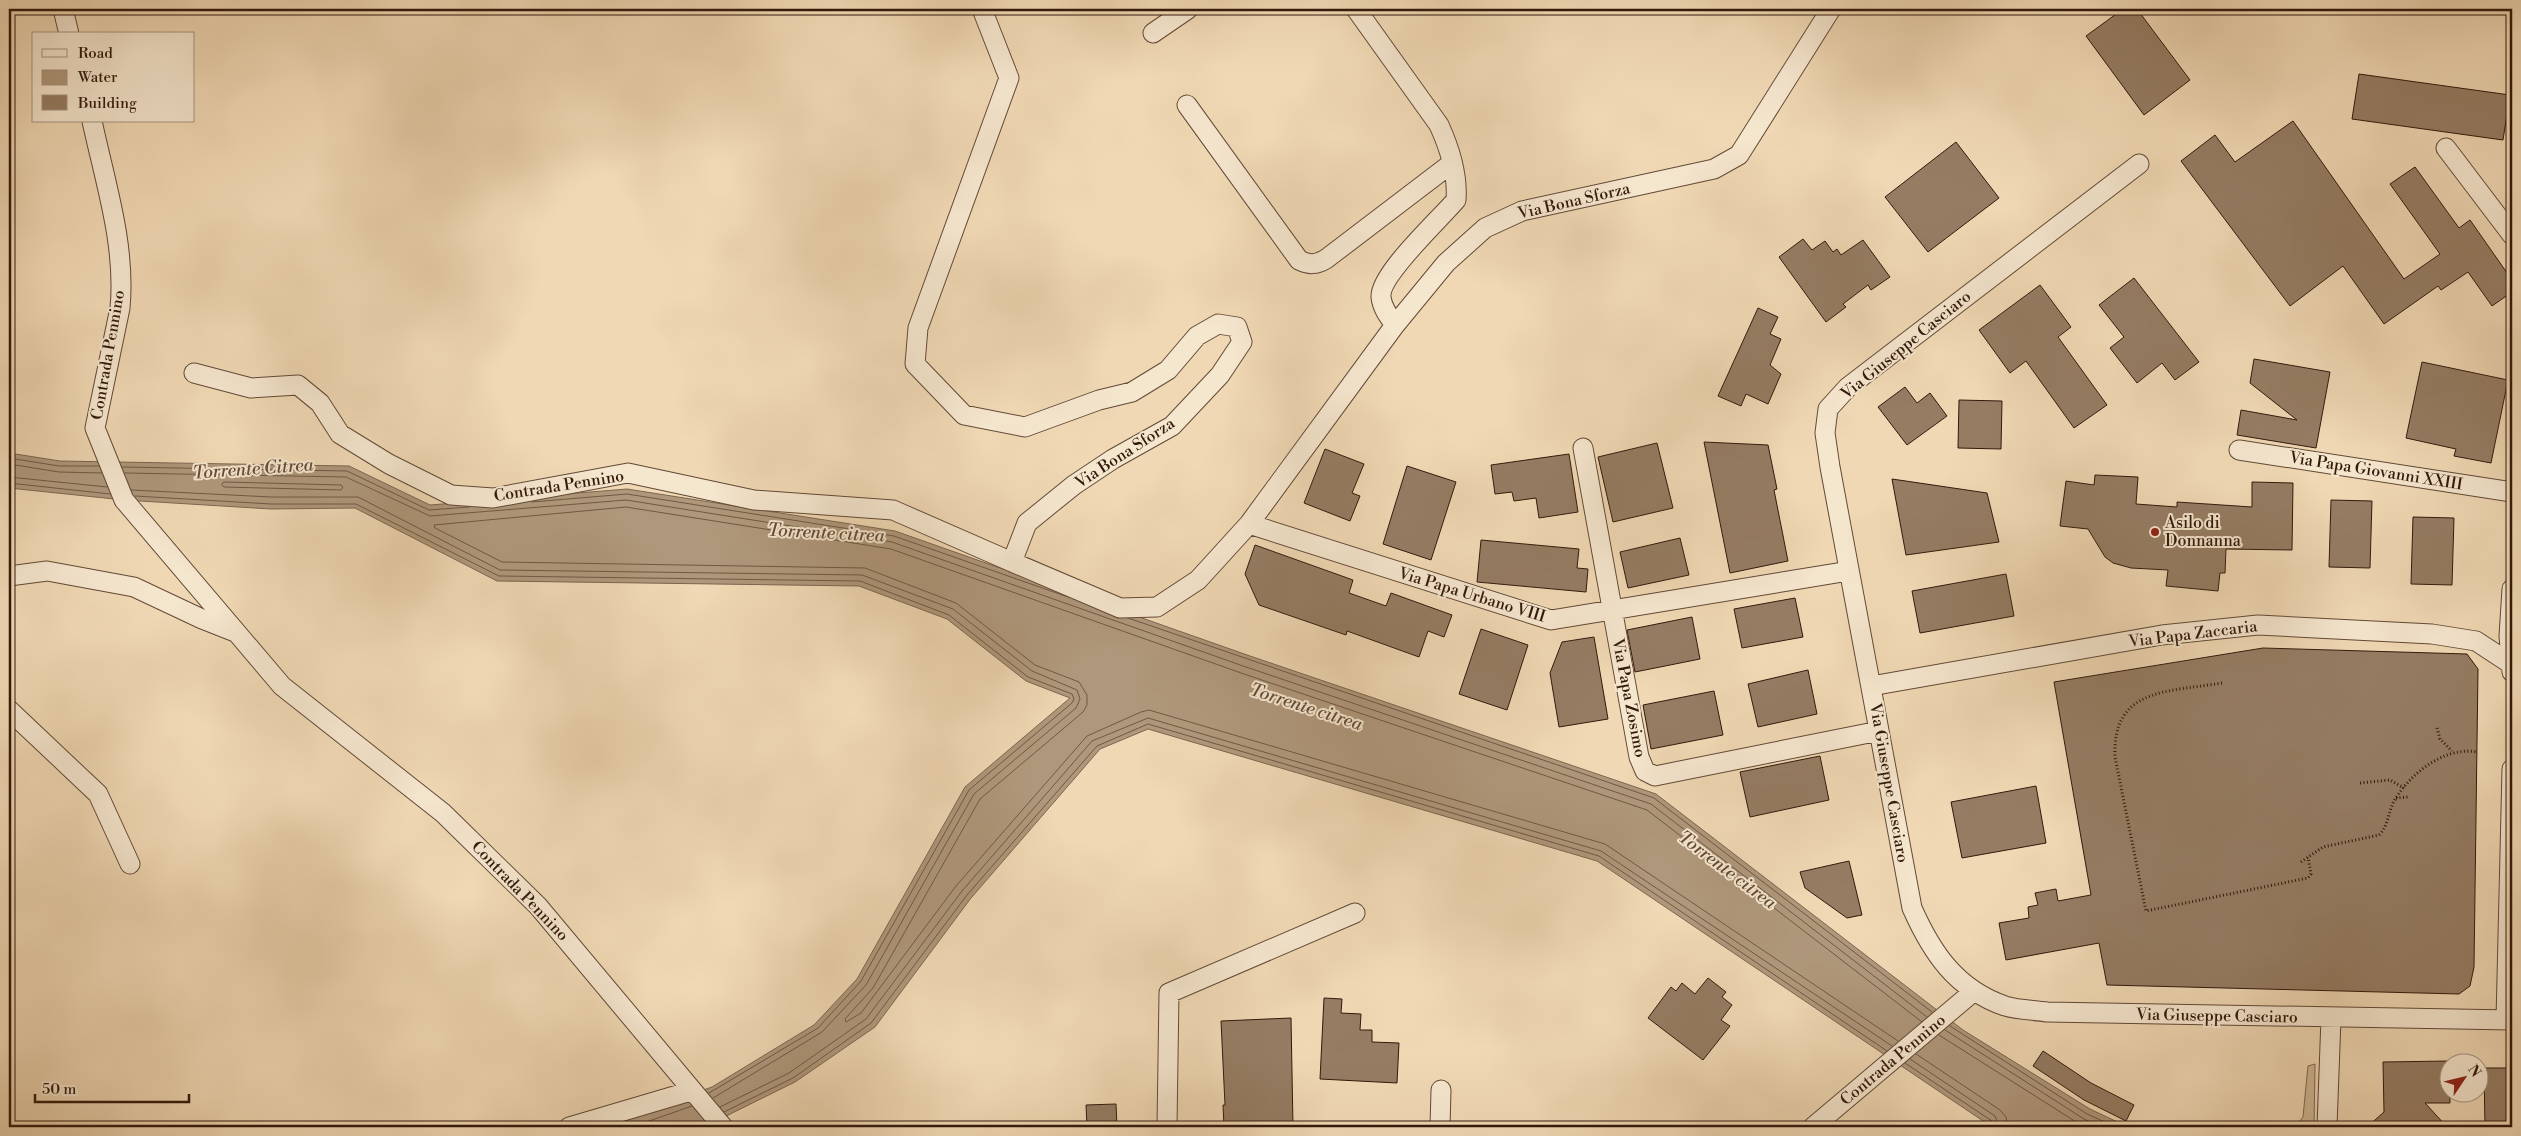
<svg xmlns="http://www.w3.org/2000/svg" width="2521" height="1136" font-family="'Libre Bodoni',serif">
  <style>
    .green { fill: #d0b897; stroke: #816852 }
    .water { fill: #af977b; stroke: #7d654f }
    .lines { fill: none; stroke-linecap: round; stroke-linejoin: round }
    .shore { stroke: #705844; stroke-width: 1 }
    .building { fill: #957c63; stroke: #32190c }
    .minor-casing { stroke: #624936; stroke-width: 21 }
    .path { stroke: #32190c; stroke-width: 3; stroke-dasharray: 1 2.5; stroke-linecap: butt }
    .minor { stroke: #f5e6ce; stroke-width: 19 }
    .poi-dot { fill: #8f2418; stroke: #f5e6ce; stroke-width: 2 }
    .labels { text-anchor: middle; dominant-baseline: central; stroke-width: 4; stroke-linejoin: round; paint-order: stroke }
    .street-label { font-size: 16px; fill: #32190c; stroke: #f5e6ce }
    .poi-label { font-size: 16px; fill: #32190c; stroke: #f5e6ce; text-anchor: start }
    .water-label { font-size: 18px; font-style: italic; fill: #644b38; stroke: #f5e6ce }
  </style>
  <rect width="100%" height="100%" fill="#f0d8b4"/>
  <filter id="stains"><feTurbulence type="fractalNoise" baseFrequency=".004" numOctaves="4"/><feColorMatrix values="0 0 0 0 .2 0 0 0 0 .09 0 0 0 0 .02 0 0 0 .5 -.17"/></filter>
  <radialGradient id="worn" r=".72"><stop offset=".6" stop-color="#630" stop-opacity="0"/><stop offset="1" stop-color="#630" stop-opacity=".3"/></radialGradient>
  <path class="green" d="M2315,1064L2314,1127H2295L2303,1117L2308,1066Z"/>
  <path class="water" d="M9,453L60,461L349,466L430,505L627,489L895,531L1250,656L1656,794L1963,1030L2090,1109L2128,1127H1992L1597,861L1148,729L1100,749L971,898L875,1027L795,1082L704,1127H598L712,1087L814,1025L857,979L965,787L1070,698L1026,681L947,619L859,586L497,581L355,508L271,509L124,500L9,488Z"/>
  <g class="lines">
    <path class="shore" d="M9,458L59,466H99
      M9,464L59,472L102,473
      M122,467L347,471L429,510L469,507
      M125,473L346,477L430,516L626,500L892,542L1246,667L1651,804L1927,1017
      M9,477L107,487
      M224,482L341,485L343,487L341,490L224,487L222,485Z
      M9,483L110,494
      M131,490L271,497H358L500,570L862,575L953,609L1032,671L1077,690L1080,699L1076,708L974,794L866,985L822,1032L713,1098
      M135,496L271,504H356L499,576L860,581L949,615L1028,677L1072,694L1074,699L1072,703L969,790L861,981L818,1028L709,1093
      M532,502L627,494L894,536L1068,597
      M1128,618L1654,798L1932,1012
      M1950,1026L2087,1114L2116,1127
      M1945,1030L2084,1119L2102,1127
      M1939,1035L2084,1127
      M1898,1041L1605,844L1149,710L1141,712L1087,736L956,886L861,1013L846,1022L845,1019L873,988L980,799L1083,712L1087,705V695L1079,682L1035,665L956,603L865,568L502,562L435,528L434,525L626,507L891,549L1244,674L1647,810L1922,1022
      M1916,1054L2000,1110L2006,1117L2008,1127
      M1910,1059L1995,1116L2000,1127
      M1905,1063L1992,1121L1994,1127
      M720,1107L789,1073L866,1019L962,891L1092,741L1148,718L1601,851L1892,1046
      M724,1112L793,1078L871,1023L967,895L1097,746L1148,724L1599,856L1887,1051
      M632,1127L692,1106"/>
  </g>
  <path class="building" d="M2123,9H2137L2190,80L2144,115L2086,36Z
    M2359,74L2510,95L2503,140L2352,119Z
    M2293,121L2404,279L2440,254L2390,184L2415,167L2459,228L2470,220L2512,280V292L2492,306L2468,272L2441,290L2438,286L2384,324L2343,266L2290,306L2181,161L2215,135L2235,162Z
    M1956,142L1999,198L1928,252L1885,197Z
    M1803,239L1812,250L1825,241L1833,252L1837,249L1841,255L1863,240L1890,277L1871,290L1868,285L1843,304L1846,307L1826,322L1779,257Z
    M2134,278L2199,362L2175,380L2162,363L2137,383L2110,348L2124,337L2099,305Z
    M2040,285L2071,327L2058,337L2107,405L2074,428L2026,361L2010,373L1979,330Z
    M1758,308L1778,317L1770,334L1781,339L1770,365L1781,374L1768,404L1746,394L1741,406L1718,396Z
    M2254,359L2330,372L2316,448L2237,435L2241,410L2297,420L2250,383Z
    M2422,362L2508,380L2491,463L2454,456L2456,449L2406,438Z
    M1905,387L1917,403L1930,393L1947,416L1907,445L1878,407Z
    M1959,400L2002,401L2001,449L1958,448Z
    M1704,442L1768,445L1777,489L1774,490L1788,561L1730,573Z
    M1657,443L1673,508L1613,522L1598,457Z
    M1325,449L1364,464L1352,493L1360,496L1350,521L1304,503Z
    M1569,454L1578,512L1539,518L1536,498L1514,501L1512,492L1495,494L1491,465Z
    M1407,466L1456,482L1431,560L1383,544Z
    M2095,475L2138,477L2136,504L2177,507V502L2252,507V482L2293,483L2292,550L2226,549L2225,573H2220L2218,591L2166,586L2168,570L2131,568L2113,563L2105,557L2088,529L2060,526L2066,481L2094,485Z
    M1892,479L1987,493L1999,542L1906,555Z
    M2331,500L2372,501L2370,568L2329,567Z
    M2413,517L2454,518L2452,585L2411,584Z
    M1680,538L1689,575L1628,588L1620,552Z
    M1481,540L1579,549L1577,568L1588,569L1586,592L1477,582Z
    M1255,545L1353,580L1349,593L1386,606L1391,593L1452,615L1444,637L1428,631L1419,657L1347,631L1346,635L1259,605L1245,574Z
    M2006,574L2014,616L1920,633L1912,591Z
    M1795,598L1803,637L1742,648L1734,609Z
    M1692,617L1700,659L1635,672L1627,630Z
    M1481,629L1528,645L1507,710L1459,694Z
    M1594,637L1608,719L1559,727L1550,673L1562,642Z
    M2263,648L2467,654L2478,669L2474,967L2470,986L2459,994L2107,985L2099,943L2006,960L1999,923L2029,918L2028,907L2038,905L2035,893L2056,889L2058,901L2091,895L2054,682Z
    M1808,670L1817,714L1758,727L1748,684Z
    M1714,691L1723,735L1651,749L1643,705Z
    M1820,756L1829,800L1750,817L1740,772Z
    M2036,786L2046,843L1962,858L1951,802Z
    M1849,861L1862,915L1847,918L1805,888L1800,872Z
    M1708,978L1726,992L1722,997L1732,1005L1721,1020L1730,1026L1703,1060L1648,1018L1671,987L1676,991L1682,983L1695,994Z
    M1324,998L1342,999L1341,1013L1361,1014L1360,1030H1372V1042L1399,1043L1397,1083L1320,1079Z
    M1291,1018L1293,1127H1224L1223,1105H1225L1221,1021Z
    M2043,1051L2091,1083L2134,1105L2126,1121L2084,1100L2033,1066Z
    M2449,1061L2450,1103H2425L2447,1127H2367L2384,1112L2383,1062Z
    M2484,1068H2512V1127H2485Z
    M1116,1104L1117,1127H1087L1086,1105Z"/>
  <g class="lines">
    <g class="minor-casing">
      <path id="minor" d="M63,9L69,34
        M982,9L1009,78L918,328L915,364L964,415L1025,427L1099,400L1132,392L1168,370L1197,336L1218,324L1237,327L1242,342L1220,375L1172,426L1113,459L1074,485L1027,523L1012,562L1120,608L1157,607L1198,580L1249,524L1395,325L1446,263L1485,228L1522,211L1714,169L1739,155L1831,9
        M1356,9L1439,125C1450,149 1458,174 1456,200C1440,219 1379,275 1381,297C1382,308 1389,317 1395,325
        M1153,33L1188,9
        M1187,105L1299,260C1309,265 1316,265 1326,259L1452,163
        M92,121C105,182 126,245 120,308L95,428L124,500L282,686L443,813L538,906L723,1127
        M2446,148L2512,235
        M2139,164L1848,387L1828,409L1825,433L1830,467L1912,908C1932,953 1956,989 2005,1006C2018,1010 2034,1010 2047,1012L2512,1020
        M194,373L251,388L298,385L320,403L340,434L389,464L451,495L493,498L628,473L754,500L893,510L1012,562
        M1583,448L1639,757L1645,771L1655,776L1879,731
        M2239,450L2512,492
        M1249,524L1551,620L1849,571
        M9,576L47,571L134,587L202,619L235,632
        M2512,672L2509,636L2512,589
        M1871,686L2162,635L2258,625L2432,634L2476,641L2511,664
        M9,710L98,794L130,864
        M2506,1020L2512,769
        M569,1127L691,1091
        M1167,1127L1169,993L1355,913
        M1440,1127L1441,1090
        M1813,1127L1973,992
        M2327,1127L2331,1018"/>
    </g>
    <path class="path" d="M2222,683C2169,692 2112,687 2115,757L2146,911L2308,878L2311,874L2308,857
      M2437,728L2440,739L2452,751
      M2360,783L2390,780L2404,788
      M2396,798L2408,797
      M2301,862L2323,847L2379,835C2388,826 2388,814 2393,803C2408,775 2444,746 2477,752"/>
    <use href="#minor" class="minor"/>
  </g>
  <circle class="poi-dot" cx="2155" cy="532" r="5"/>
  <g class="labels">
    <g class="street-label">
      <text transform="translate(1574 201) rotate(-13)">Via Bona Sforza</text>
      <text transform="translate(1906 345) rotate(-39)">Via Giuseppe Casciaro</text>
      <text transform="translate(108 355) rotate(-80)">Contrada Pennino</text>
      <text transform="translate(1125 453) rotate(-33)">Via Bona Sforza</text>
      <text transform="translate(2376 471) rotate(9)">Via Papa Giovanni XXIII</text>
      <text transform="translate(559 486) rotate(-9)">Contrada Pennino</text>
      <text transform="translate(1472 595) rotate(17)">Via Papa Urbano VIII</text>
      <text transform="translate(2193 634) rotate(-7)">Via Papa Zaccaria</text>
      <text transform="translate(1629 698) rotate(79)">Via Papa Zosimo</text>
      <text transform="translate(1889 783) rotate(80)">Via Giuseppe Casciaro</text>
      <text transform="translate(520 891) rotate(46)">Contrada Pennino</text>
      <text transform="translate(2217 1016) rotate(1)">Via Giuseppe Casciaro</text>
      <text transform="translate(1893 1060) rotate(-40)">Contrada Pennino</text>
    </g>
    <g class="poi-label">
      <text x="2165" y="523">Asilo di<tspan x="2165" dy="18">Donnanna</tspan></text>
    </g>
    <g class="water-label">
      <text transform="translate(253 469) rotate(-4)">Torrente Citrea</text>
      <text transform="translate(826 533) rotate(3)">Torrente citrea</text>
      <text transform="translate(1306 707) rotate(18)">Torrente citrea</text>
      <text transform="translate(1727 870) rotate(37)">Torrente citrea</text>
    </g>
  </g>
  <rect width="2521" height="1136" fill="none" stroke="#f0d8b4" stroke-width="30"/>
  <rect x="10" y="10" width="2501" height="1116" fill="none" stroke="#32190c" stroke-width="2.5"/>
  <rect x="15" y="15" width="2491" height="1106" fill="none" stroke="#32190c"/>
  <rect x="32" y="32" width="162" height="90" fill="#f5e6ce" stroke="#a79480"/>
  <rect x="42" y="49" width="25" height="8" fill="#f5e6ce" stroke="#a79480"/>
  <text x="78" y="58" font-size="15" fill="#32190c">Road</text>
  <rect x="42" y="70" width="25" height="15" fill="#af977b" stroke="#a79480"/>
  <text x="78" y="82" font-size="15" fill="#32190c">Water</text>
  <rect x="42" y="95" width="25" height="15" fill="#957c63" stroke="#a79480"/>
  <text x="78" y="108" font-size="15" fill="#32190c">Building</text>
  <g transform="translate(2464 1078) rotate(55)"><circle r="24" fill="#f5e6ce" stroke="#a79480"/>
  <path d="M0-4L9 19L0 12L-9 19Z" fill="#8f2418"/>
  <text y="-8" font-size="14" font-weight="bold" text-anchor="middle" fill="#32190c">N</text>
  </g>
  <path d="M35 1094v8h154v-8" fill="none" stroke="#32190c" stroke-width="2.5"/>
  <text x="42" y="1094" font-size="15" fill="#32190c" stroke="#f5e6ce" stroke-width="4" paint-order="stroke">50 m</text>
  <rect width="100%" height="100%" filter="url(#stains)"/>
  <rect width="100%" height="100%" fill="url(#worn)"/>
</svg>
